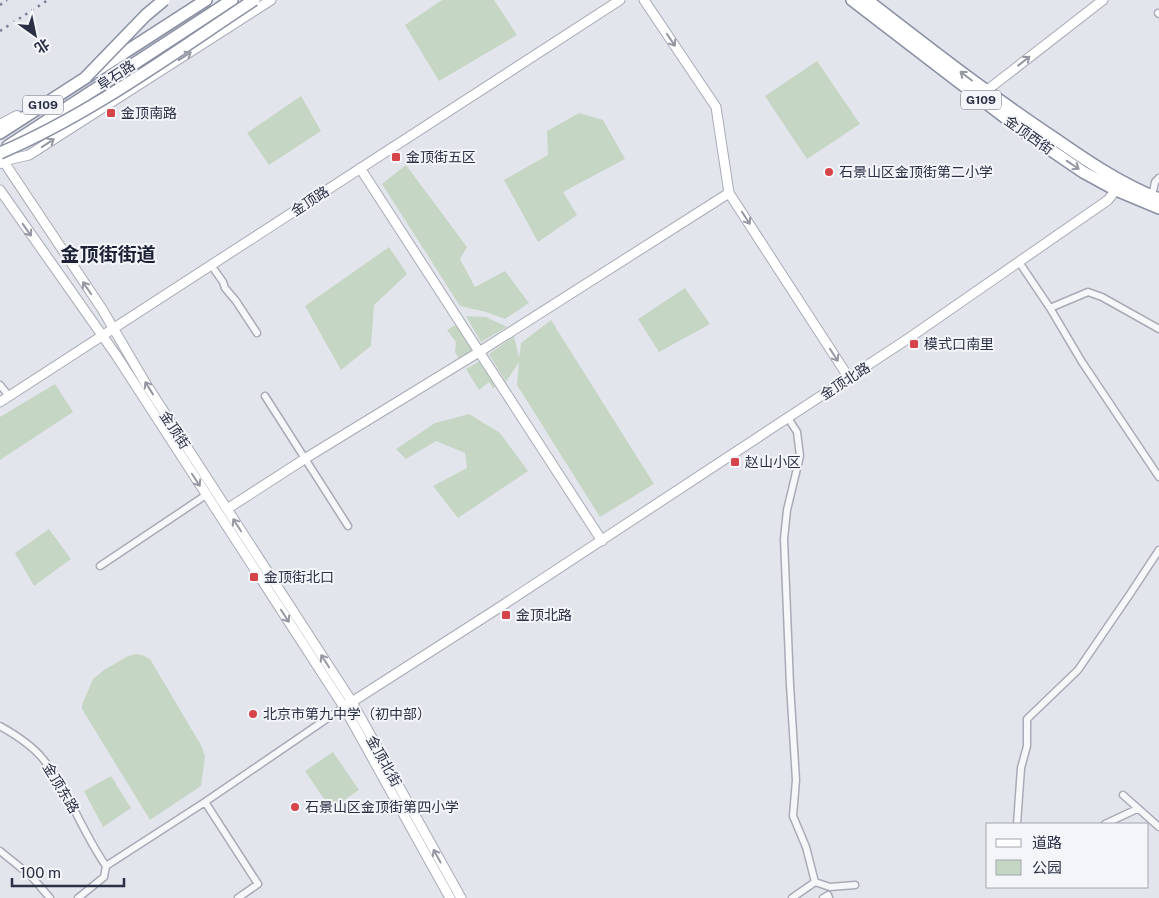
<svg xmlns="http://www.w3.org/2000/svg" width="1159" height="898" font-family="'Public Sans','Noto Sans SC',sans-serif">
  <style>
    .green { fill: #c6d6c4 }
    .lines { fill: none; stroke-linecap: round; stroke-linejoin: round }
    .street-casing { stroke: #a8abb7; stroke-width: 9 }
    .secondary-casing { stroke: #a8abb7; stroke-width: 11 }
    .primary-casing { stroke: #a2a8b8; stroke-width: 12 }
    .highway-casing { stroke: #8990a3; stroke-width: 14 }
    .street { stroke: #f6f7f9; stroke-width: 6 }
    .secondary { stroke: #fff; stroke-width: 9 }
    .primary { stroke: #fff; stroke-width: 10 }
    .highway { stroke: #fff; stroke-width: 11 }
    .rail { stroke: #7b8296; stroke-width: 2.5; stroke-dasharray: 2.5 5; stroke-linecap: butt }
    .highway-bridge-casing { stroke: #8990a3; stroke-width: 14; stroke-linecap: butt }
    .highway-bridge { stroke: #fff; stroke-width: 11 }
    .oneway { stroke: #9498a2 }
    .poi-dot { fill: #d44448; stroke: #f3f5f9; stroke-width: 2 }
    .labels { text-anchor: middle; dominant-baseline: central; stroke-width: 4; stroke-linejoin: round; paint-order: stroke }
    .shield { fill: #f3f5f9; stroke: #666b7b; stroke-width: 1 }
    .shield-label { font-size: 12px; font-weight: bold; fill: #2a3045 }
    .street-label { font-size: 14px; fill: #2a3045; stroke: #f3f5f9 }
    .poi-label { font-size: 14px; fill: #2a3045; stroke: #f3f5f9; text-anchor: start }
    .district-label { font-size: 19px; font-weight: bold; fill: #1c2136; stroke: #f3f5f9 }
  </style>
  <rect width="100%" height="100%" fill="#e3e5ec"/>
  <path class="green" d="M442,0H494L517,35L439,81L405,25Z
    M817,61L860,124L807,159L765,96Z
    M301,96L321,131L269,165L247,133Z
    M579,113L603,120L625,159L563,192L577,215L538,242L504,180L548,155L547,131Z
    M406,165L467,247L460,259L475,287L505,271L529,303L505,319L486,312L460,306L382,184Z
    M389,247L407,274L374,305L371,346L341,370L305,306Z
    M685,288L710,324L659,352L638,319Z
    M466,316L486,317L507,327L481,342Z
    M551,320L654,484L600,517L517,385L519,362L506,382L489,354L514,336L519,358L521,343Z
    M457,324L473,350L460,361L455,352L456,342L447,330Z
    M480,361L496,387L493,388L489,382L479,390L466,369Z
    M55,384L73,412L0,460V417Z
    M469,414L500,433L528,471L458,518L433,486L467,468L465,453L436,441L406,459L396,449L435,423Z
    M49,529L71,559L34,586L15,553Z
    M136,654L142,655L150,659L202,747L205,757L201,786L150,820L82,709V705L93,679L104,670L128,656Z
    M333,752L359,790L331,809L305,771Z
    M111,776L131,808L103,827L84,791Z"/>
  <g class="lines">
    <g class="street-casing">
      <path id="street" d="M1158,13L1159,14
        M1152,196L1155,182L1159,178
        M1019,262L1050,308L1082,362L1159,477
        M211,265L223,282L225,288L236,301L257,333
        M1050,308L1088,292L1102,297L1159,329
        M0,385L9,396
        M265,396L348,526
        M788,418L797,432L800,456L787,510L784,539L790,685L796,780L793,816L806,847L815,882
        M100,566L206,495
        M0,726C16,735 32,745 43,759C69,791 82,832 106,866
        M1123,795L1159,827
        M205,802L258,884L238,898
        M1017,824L1021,768L1027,746V719L1078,670L1130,594L1159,550
        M1105,824L1137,809
        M0,851L31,876L50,898
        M106,866L205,802L344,707
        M815,882L830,887L855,885
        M78,898L104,877L106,866
        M792,898L815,882
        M823,898L828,895L829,898"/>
    </g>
    <g class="secondary-casing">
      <path id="secondary" d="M644,0L716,107L729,193L849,378
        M986,91L1103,0
        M0,156L102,309L146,384L352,702L461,898
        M3,161L29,155L271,0
        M360,168L602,541
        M0,190L116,355L344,707L450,898
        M0,402L620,0
        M227,509L306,458L479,352L729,193
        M344,707L500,607L909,338L1108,200L1119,186"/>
    </g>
    <g class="primary-casing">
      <path id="primary" d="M0,125L17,116
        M0,163L15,147"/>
    </g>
    <g class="highway-casing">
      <path id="highway" d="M852,0L1020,129L1083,172L1116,190L1159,208
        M867,0C928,47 989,95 1054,138C1087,161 1121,184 1159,199
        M0,133L206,0
        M8,146L232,0"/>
    </g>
    <use href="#street" class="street"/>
    <use href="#secondary" class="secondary"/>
    <use href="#primary" class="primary"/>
    <use href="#highway" class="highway"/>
    <path class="rail" d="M0,5L7,0
      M0,31L48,0"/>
    <g class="highway-bridge-casing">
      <path id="highway-bridge" d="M86,77L146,15L164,0
        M0,153C91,114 172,54 254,0"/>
    </g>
    <use href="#highway-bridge" class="highway-bridge"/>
  </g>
  <defs><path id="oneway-shaft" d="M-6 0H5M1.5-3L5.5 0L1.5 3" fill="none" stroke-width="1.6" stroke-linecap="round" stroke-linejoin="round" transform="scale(1.25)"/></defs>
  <g class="oneway">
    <use href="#oneway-shaft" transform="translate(671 40) rotate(56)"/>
    <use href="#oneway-shaft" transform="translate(185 56) rotate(-33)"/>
    <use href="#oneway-shaft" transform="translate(1024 61) rotate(-38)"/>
    <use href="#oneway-shaft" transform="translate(966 76) rotate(-143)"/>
    <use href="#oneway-shaft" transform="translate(48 143) rotate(-33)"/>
    <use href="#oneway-shaft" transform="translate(1073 165) rotate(34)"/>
    <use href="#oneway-shaft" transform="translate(746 218) rotate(57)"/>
    <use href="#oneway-shaft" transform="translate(27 230) rotate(55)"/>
    <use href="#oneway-shaft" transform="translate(87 288) rotate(-124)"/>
    <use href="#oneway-shaft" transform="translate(834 355) rotate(57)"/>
    <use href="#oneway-shaft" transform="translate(149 388) rotate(-122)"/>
    <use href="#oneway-shaft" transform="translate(196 480) rotate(57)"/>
    <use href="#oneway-shaft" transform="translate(237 525) rotate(-123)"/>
    <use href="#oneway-shaft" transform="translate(285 616) rotate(57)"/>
    <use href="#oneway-shaft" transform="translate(325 661) rotate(-123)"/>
    <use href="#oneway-shaft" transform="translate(437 856) rotate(-119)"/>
  </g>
  <g class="poi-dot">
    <rect x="106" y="108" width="10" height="10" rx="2.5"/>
    <rect x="391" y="152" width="10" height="10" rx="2.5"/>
    <circle cx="829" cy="172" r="5"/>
    <rect x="909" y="339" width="10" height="10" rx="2.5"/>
    <rect x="730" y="457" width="10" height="10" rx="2.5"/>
    <rect x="249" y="572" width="10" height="10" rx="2.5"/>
    <rect x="501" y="610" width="10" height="10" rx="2.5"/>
    <circle cx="253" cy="714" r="5"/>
    <circle cx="295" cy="807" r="5"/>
  </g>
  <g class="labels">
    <g class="shield">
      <rect x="961" y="90.5" width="40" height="19" rx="4"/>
      <rect x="23" y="95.5" width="40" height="19" rx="4"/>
    </g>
    <g class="shield-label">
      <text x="981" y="100">G109</text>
      <text x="43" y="105">G109</text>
    </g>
    <g class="street-label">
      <text transform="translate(116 75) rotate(-33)">阜石路</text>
      <text transform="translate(1029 135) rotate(35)">金顶西街</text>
      <text transform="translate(310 201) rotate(-33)">金顶路</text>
      <text transform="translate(845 381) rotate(-33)">金顶北路</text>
      <text transform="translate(175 430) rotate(57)">金顶街</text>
      <text transform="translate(384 761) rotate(61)">金顶北街</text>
      <text transform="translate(61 788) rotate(59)">金顶东路</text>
    </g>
    <g class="poi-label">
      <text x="121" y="113">金顶南路</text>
      <text x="406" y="157">金顶街五区</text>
      <text x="839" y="172">石景山区金顶街第二小学</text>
      <text x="924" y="344">模式口南里</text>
      <text x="745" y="462">赵山小区</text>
      <text x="264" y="577">金顶街北口</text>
      <text x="516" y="615">金顶北路</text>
      <text x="263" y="714">北京市第九中学（初中部）</text>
      <text x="305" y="807">石景山区金顶街第四小学</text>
    </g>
    <g class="district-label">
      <text x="108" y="254">金顶街街道</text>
    </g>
  </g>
  <rect x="986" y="823" width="162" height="65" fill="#f3f5f9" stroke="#a3a6b1"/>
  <rect x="996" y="839" width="25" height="8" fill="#ffffff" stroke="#a3a6b1"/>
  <text x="1032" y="848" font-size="15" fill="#2a3045">道路</text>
  <rect x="996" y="860" width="25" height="15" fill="#c6d6c4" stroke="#a3a6b1"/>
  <text x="1032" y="873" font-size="15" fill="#2a3045">公园</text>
  <g transform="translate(35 35) rotate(147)" stroke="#f3f5f9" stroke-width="4" paint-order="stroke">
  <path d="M0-4L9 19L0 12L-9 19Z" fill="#2a3045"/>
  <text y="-8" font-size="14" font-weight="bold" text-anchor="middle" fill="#2a3045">北</text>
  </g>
  <path d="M12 878v8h112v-8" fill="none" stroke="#2a3045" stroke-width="2.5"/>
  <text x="20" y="878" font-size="15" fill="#2a3045" stroke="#f3f5f9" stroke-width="4" paint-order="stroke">100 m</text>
</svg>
